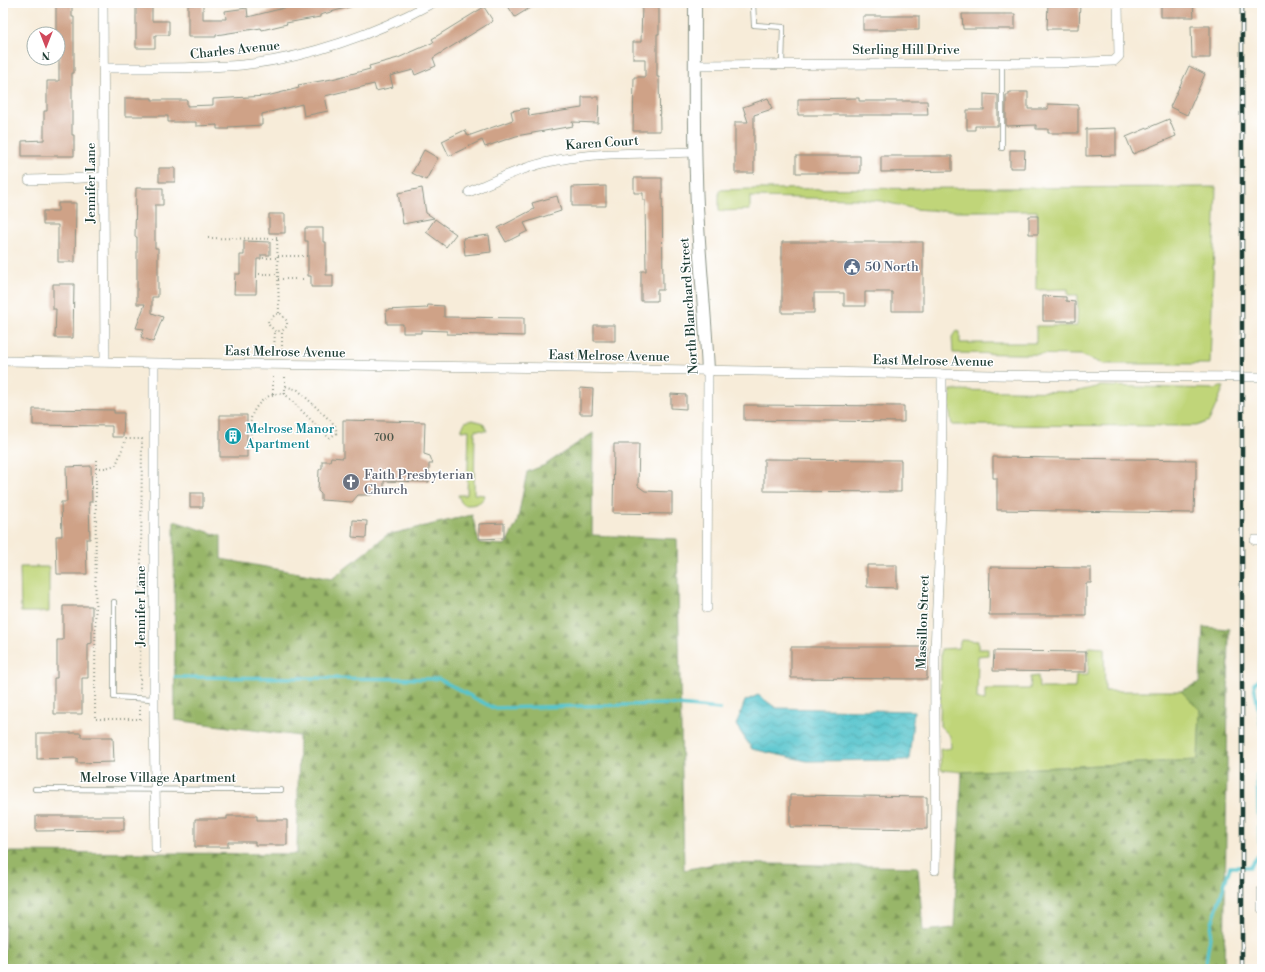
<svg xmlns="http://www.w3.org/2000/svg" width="1265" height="972" font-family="'Libre Bodoni',serif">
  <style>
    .green { fill: #c0d579; stroke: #708956 }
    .forest { fill: url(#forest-firs); stroke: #5c7a4e }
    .water { fill: url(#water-waves); stroke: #3b8180 }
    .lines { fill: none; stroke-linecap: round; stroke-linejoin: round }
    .stream { stroke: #57c5cd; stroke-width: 3.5 }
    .building { fill: #cfa287 }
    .lane-casing { stroke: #8b9486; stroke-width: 6 }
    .street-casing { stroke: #8b9486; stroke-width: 10 }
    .secondary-casing { stroke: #8b9486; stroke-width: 14 }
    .path { stroke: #8b9486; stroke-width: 2; stroke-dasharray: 1 3; stroke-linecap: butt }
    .lane { stroke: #fff; stroke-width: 4.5 }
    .street { stroke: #fff; stroke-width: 9 }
    .secondary { stroke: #fff; stroke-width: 12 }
    .rail-casing { stroke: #1f3d34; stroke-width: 4.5 }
    .rail { stroke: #fff; stroke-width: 3; stroke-dasharray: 9; stroke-linecap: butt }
    .labels { text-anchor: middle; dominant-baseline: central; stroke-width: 3; stroke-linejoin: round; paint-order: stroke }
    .number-label { font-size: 11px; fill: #4b5649 }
    .street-label { font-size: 13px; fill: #1f3d34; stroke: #fff }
    .service-label { font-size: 13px; fill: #4e5e75; stroke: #fff; text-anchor: start }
    .culture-label { font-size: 13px; fill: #0d838f; stroke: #fff; text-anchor: start }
    .worship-label { font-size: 13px; fill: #5b616d; stroke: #fff; text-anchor: start }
  </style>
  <defs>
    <pattern id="forest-firs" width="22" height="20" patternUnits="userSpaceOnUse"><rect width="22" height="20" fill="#98b669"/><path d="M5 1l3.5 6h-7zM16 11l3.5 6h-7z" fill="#7b9557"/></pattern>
    <pattern id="water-waves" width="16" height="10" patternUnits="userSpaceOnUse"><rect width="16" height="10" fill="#57c5cd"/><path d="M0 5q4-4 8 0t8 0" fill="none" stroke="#47a1a7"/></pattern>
  </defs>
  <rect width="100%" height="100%" fill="#fff"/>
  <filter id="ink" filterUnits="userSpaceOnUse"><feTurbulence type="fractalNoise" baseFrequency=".025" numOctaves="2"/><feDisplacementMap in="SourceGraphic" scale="8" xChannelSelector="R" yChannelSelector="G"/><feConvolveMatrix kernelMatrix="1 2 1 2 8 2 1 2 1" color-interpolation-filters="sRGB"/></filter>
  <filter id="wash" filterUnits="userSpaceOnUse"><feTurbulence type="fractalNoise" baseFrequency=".012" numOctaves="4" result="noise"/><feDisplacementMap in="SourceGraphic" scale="16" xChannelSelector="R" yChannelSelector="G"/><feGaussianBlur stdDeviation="0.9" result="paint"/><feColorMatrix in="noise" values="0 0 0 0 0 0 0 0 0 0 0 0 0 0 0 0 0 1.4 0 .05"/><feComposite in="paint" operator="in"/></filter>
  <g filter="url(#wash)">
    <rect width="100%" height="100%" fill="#f7ecd9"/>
    <path class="green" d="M1216,187L1210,364H1103L1081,355L953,353L952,337L956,331L960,332V343H1036V326H1077L1078,295H1068V289L1036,290L1037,211H940L915,209L881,201L859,199L750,197V210L719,211V190L751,189Z
      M1101,386L1215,389L1220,387H1224L1209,421L1196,426L952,425L949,409L951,390L1074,392Z
      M472,420L483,423L487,431L475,430L474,494L485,495C481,505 474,505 464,505L461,502L458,495H467L469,430L461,431L465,422Z
      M20,567H49V612H21Z
      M961,640L978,641V649H988V655L978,656L977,699L985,700V689H1030L1031,677L1038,676L1039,688H1075L1076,675H1088L1089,647L1104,648L1105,691H1181L1200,710L1198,760L962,772L941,770L940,748L944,749L951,748L950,736L940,726L941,649L958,648Z"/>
    <path class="forest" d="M593,433L592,535L677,539L684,870L719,863L918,867L923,931L954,928L962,772L1198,760L1200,710L1181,691L1200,682L1203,627L1229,629L1224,969H4L6,852L297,854L299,736L175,720L174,521L221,536V559L332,579L387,535L472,515L479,543L505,545L517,523L527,472L545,465Z"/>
    <path class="water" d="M758,695L776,708L914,711L909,760L807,761L752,749L736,725L745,701Z"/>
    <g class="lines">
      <path class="stream" d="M1262,676L1254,684L1262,732
        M175,677L439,679L493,708L667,704L720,709
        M1205,969L1212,923L1230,867H1250L1260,853L1257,775L1262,767"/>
    </g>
    <g id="blocks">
      <path class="building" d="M56,3H72V17H74V73H72V135H74V156H22V141L44,140V111H47V81H59V44L58,34H56Z
        M136,3H152V21H169V35H155V48H136Z
        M295,3H353V6L320,15V17L286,23L287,24L262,30L261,28L216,35V37H188V5L203,4V19H226L225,11L247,8L248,17L296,5Z
        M506,3H538L515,17Z
        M642,3H659V34H657V77H659L660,131H633L634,77H645V59H633V42H641Z
        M1048,3H1080L1079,29H1047Z
        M1161,3H1193L1194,17H1161Z
        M484,7L493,21L433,58L436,66L415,75L413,70L390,76L393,87L376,91L374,84L325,96L328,111L304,116L302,104L262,114V125L228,127L229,129H217V125L196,126V122H168V116H125V98H152V100H187V106L213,105V99L267,96L299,88L298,85L332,79L370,69L369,66L398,58L434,42L432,39Z
        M962,14H1015V29H963Z
        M863,16H919V30H863Z
        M1191,26H1210V58H1192Z
        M1189,66L1205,74L1187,115L1170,107Z
        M1009,92H1028V109H1048V104L1078,105V133H1048V129H1036V125L1006,126V95H1009Z
        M984,94L998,95V126H975V130H967V110H984Z
        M582,97H599L598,123L572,122L573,126L516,136L485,147L482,140L449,156L442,141L465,130L468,136L513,120L511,111L528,108L529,116L582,108Z
        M768,98L772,109L754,115V173H735V122H748L743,107Z
        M859,98V101H927L928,115H798V99Z
        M1169,119L1176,136L1133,154L1126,137Z
        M1116,128V155L1086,156V129Z
        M424,150L438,158L426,180L412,173Z
        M1010,150H1025L1024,168H1010Z
        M796,156H860V173H796Z
        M881,156H952V171L881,172Z
        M159,168H175V182H159Z
        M634,178H662L663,290H657V301H641V271H646L645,200H643V193H634Z
        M606,186V206H572V187Z
        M136,188H163V205H155V248H158V297H152V313L163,317L153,342L141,337L144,329L136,328L145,304H137V237H135Z
        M422,188L426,213L434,218L403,224L398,193Z
        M557,196L561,211L524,223L528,231L506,242L498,228L534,209L532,203Z
        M58,203H76L75,262H58V225H43V211H58Z
        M269,214H285V233H269Z
        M1029,216H1038V234H1029Z
        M435,219L456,234L446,247L426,232Z
        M305,228H323V242H326V275H333V287H311V276H308V241H305Z
        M489,235L491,252L465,255L463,238Z
        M244,241L270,242V255H261V259H257L256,294H234L235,274H240V255H244Z
        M782,242H923V311H892V292H865V306H844V293H814V313H782Z
        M53,284H74L73,338H55L56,309H53Z
        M1043,296L1066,297V301L1075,302V321H1043Z
        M428,305L444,306V317L524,318V336L447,334V331L421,330V333H403V324H387L386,310L427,308Z
        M594,325H615V341H594Z
        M580,388L593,389L592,414H580Z
        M671,394L686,395V409L671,408Z
        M744,405L904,406V422L744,420Z
        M33,409L114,410V413H124L123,437H112V426L33,425Z
        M220,415H247V457H220Z
        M343,420L425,422L424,454L430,456L433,464H429V482L384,481V492H371V495H358L352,502L321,500V494L318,491L319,470L322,468V461H330L331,457L343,458Z
        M614,444H639L638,486L645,491L672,492V514L613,513Z
        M993,457L1196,460V480H1195L1194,513L997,510V478H993Z
        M764,459L901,460V492L764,491Z
        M91,466L92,502H89L90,539H86L87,574H57L56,536H62L61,502H67L66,467Z
        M190,493H203V507H190Z
        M353,520L367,521L366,538L352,537Z
        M504,523V538L479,539V524Z
        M867,565H897V588L867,587Z
        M990,567L1091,568V583H1086V615H989Z
        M63,606H92V643L88,644V678H82V714H54V678H57V640H63Z
        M791,647H927V679L791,678Z
        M994,651L1086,652V672L993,671Z
        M37,733H81V737H113L114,762L77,763V758L37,759Z
        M790,795L927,797V829L790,827Z
        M36,816H124V830L36,831Z
        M227,816H257V820H287V845H255V842H228V847H195V819H227Z"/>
    </g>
  </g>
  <g filter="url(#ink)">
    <use href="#blocks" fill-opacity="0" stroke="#8b9486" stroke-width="1"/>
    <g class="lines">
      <g class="lane-casing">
        <path id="lane" d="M753,3L754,25L783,27L782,64
          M1002,63V148
          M114,602V697L154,699
          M35,789L281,790"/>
      </g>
      <g class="street-casing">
        <path id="street" d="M103,3L105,362
          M695,65L1060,63L1114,61L1119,56L1118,3
          M103,68C149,68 196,69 242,65C308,58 375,34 432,3
          M29,180L63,179L103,177
          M469,192C498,179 527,165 558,160C603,151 650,154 696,152
          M3,361L572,368L1061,376L1262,377
          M154,363V714L156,849
          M1255,540H1262
          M707,608L708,371
          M935,870C937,798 934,727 935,655C936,615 939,575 940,534C942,481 942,428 942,374
          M1262,890V909"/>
      </g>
      <g class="secondary-casing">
        <path id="secondary" d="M695,3C695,61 694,119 696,176C697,241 705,306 708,371"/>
      </g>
      <path class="path" d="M277,236L279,314
        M208,238L277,239
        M278,256H308
        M263,258H278
        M259,274H278
        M278,279H309
        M274,350L275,331
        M282,350V331L287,326V321L281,314H276L268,321L269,325L275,331H282
        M273,377V394
        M285,394V377
        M251,438C251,432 250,425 251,419C252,410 263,397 272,395C276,393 281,394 285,394L329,438L337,433L335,425L298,390L285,386
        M96,460L95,719H140V706
        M96,468H105L116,465L126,439H142L140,691"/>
      <use href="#lane" class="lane"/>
      <use href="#street" class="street"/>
      <use href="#secondary" class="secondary"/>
      <g class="rail-casing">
        <path id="rail" d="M1242,969V3"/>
      </g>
      <use href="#rail" class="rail"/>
    </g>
  </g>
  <defs>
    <g id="civic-disc" transform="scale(0.9)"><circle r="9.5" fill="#5c6f8a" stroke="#fff"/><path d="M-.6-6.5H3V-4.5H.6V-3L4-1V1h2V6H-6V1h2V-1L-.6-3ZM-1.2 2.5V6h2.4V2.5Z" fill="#fff"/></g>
    <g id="building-disc" transform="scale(0.9)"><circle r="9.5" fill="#0f9aa8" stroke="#fff"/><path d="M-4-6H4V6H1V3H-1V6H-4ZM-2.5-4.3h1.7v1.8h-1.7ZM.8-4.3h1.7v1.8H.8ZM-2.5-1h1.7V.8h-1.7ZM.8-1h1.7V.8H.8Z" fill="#fff"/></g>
    <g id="church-disc" transform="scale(0.9)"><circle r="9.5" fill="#6b7280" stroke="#fff"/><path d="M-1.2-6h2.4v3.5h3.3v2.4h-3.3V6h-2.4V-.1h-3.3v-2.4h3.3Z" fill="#fff"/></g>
  </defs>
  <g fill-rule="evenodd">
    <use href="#civic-disc" x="852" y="267"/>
    <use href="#building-disc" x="233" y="436"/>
    <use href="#church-disc" x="351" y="482"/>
  </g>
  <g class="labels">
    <g class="number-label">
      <text x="384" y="438">700</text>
    </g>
    <g class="street-label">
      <text transform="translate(235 50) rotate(-6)">Charles Avenue</text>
      <text x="906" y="50">Sterling Hill Drive</text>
      <text transform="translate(602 143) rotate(-4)">Karen Court</text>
      <text transform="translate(91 183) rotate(-90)">Jennifer Lane</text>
      <text transform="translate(689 306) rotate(-94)">North Blanchard Street</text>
      <text transform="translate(285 352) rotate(1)">East Melrose Avenue</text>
      <text transform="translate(609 356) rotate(1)">East Melrose Avenue</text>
      <text transform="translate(933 361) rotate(1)">East Melrose Avenue</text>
      <text transform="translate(141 606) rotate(-90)">Jennifer Lane</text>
      <text transform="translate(923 622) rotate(-88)">Massillon Street</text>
      <text x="158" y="778">Melrose Village Apartment</text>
    </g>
    <g class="service-label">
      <text x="865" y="267">50 North</text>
    </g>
    <g class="culture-label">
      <text x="246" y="429">Melrose Manor<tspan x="246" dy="15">Apartment</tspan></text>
    </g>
    <g class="worship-label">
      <text x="364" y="475">Faith Presbyterian<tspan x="364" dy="15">Church</tspan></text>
    </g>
  </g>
  <rect width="1265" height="972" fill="none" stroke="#fff" stroke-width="16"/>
  <g transform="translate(46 46) rotate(180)"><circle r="19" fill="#ffffff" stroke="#a5b1ae"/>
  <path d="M0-3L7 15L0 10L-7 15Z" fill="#d1495b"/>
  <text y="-6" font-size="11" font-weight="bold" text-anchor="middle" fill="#1f3d34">N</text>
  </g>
</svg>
